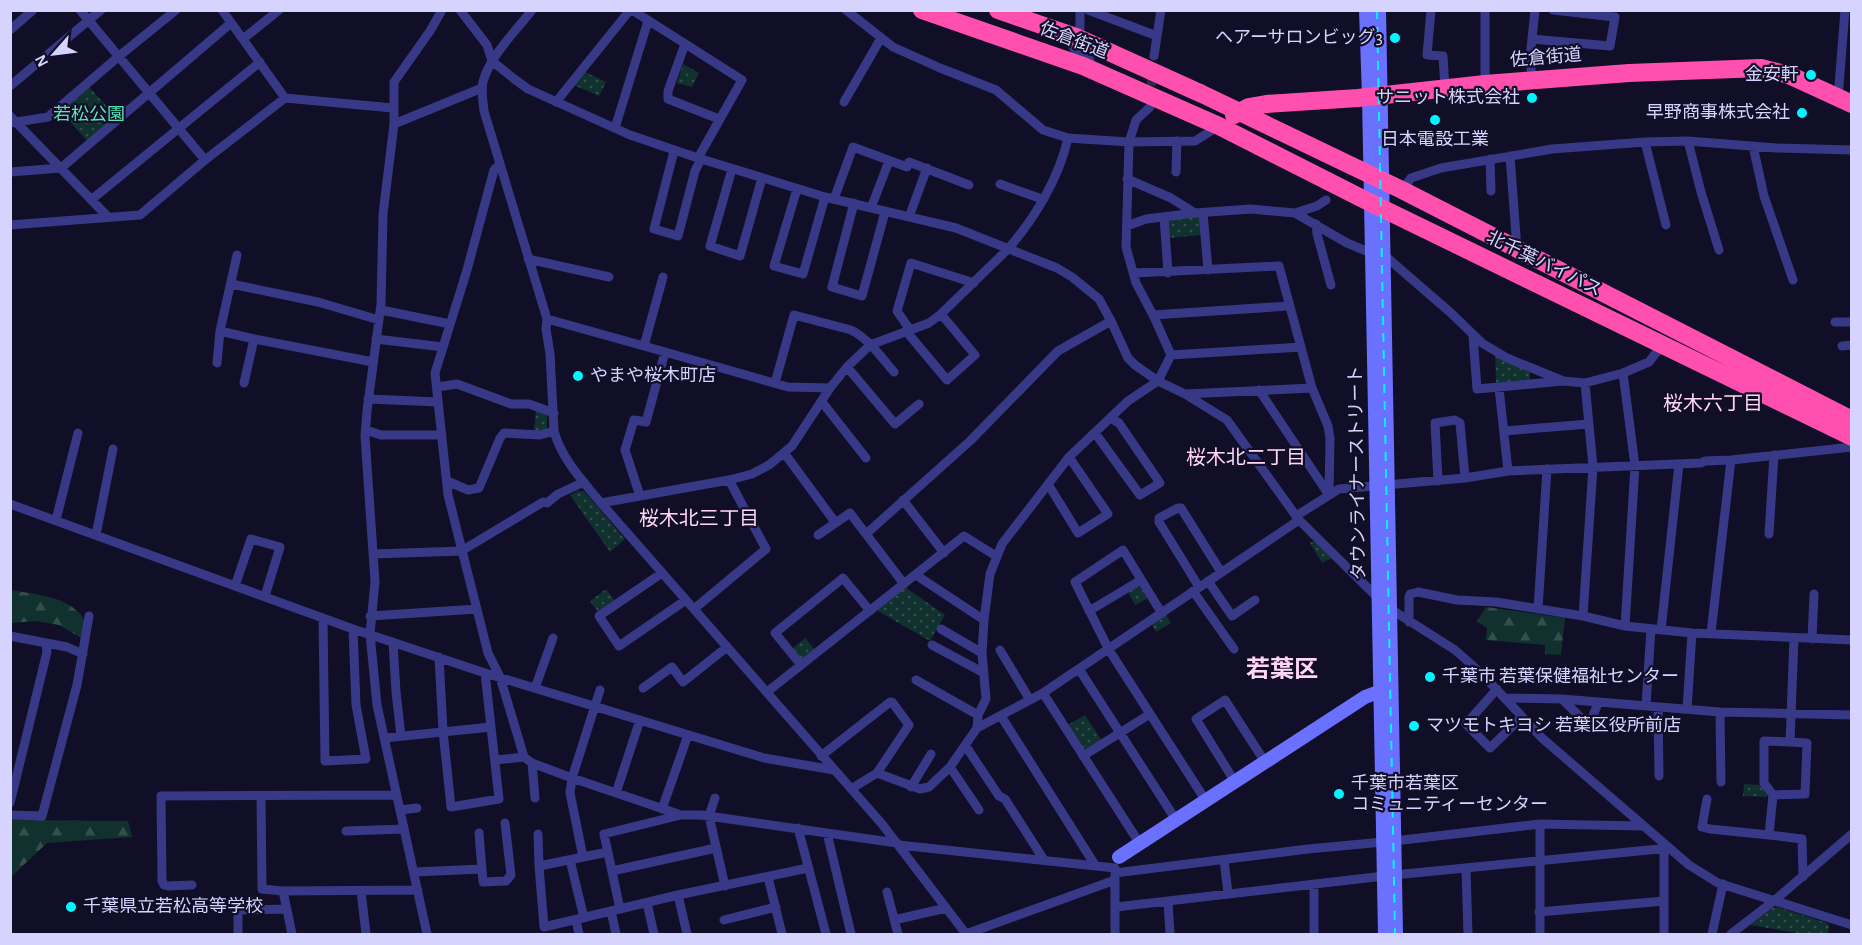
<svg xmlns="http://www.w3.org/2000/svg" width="1862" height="945" font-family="'Alegreya Sans','Noto Sans JP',sans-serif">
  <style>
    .grass { fill: url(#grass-dots) }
    .forest { fill: url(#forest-firs) }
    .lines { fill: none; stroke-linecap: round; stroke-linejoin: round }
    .street-tunnel { stroke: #2f2c47; stroke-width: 9; stroke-dasharray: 9 4.5; stroke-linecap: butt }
    .street { stroke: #373987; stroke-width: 9 }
    .secondary { stroke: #6b71ff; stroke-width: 14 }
    .highway { stroke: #ff4faf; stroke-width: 18 }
    .rail { stroke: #00f6ff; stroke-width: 2; stroke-dasharray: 9 8; stroke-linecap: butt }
    .poi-dot { fill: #00f6ff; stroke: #110e27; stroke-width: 2 }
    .labels { text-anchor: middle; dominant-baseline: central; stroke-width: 4.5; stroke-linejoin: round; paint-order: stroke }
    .poi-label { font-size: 18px; fill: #d6d4ff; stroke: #110e27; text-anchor: start }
    .street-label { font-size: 18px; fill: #d6d4ff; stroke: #110e27 }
    .park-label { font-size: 18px; fill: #5ae4b9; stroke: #110e27 }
    .neighbourhood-label { font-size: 20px; fill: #ffd6f3; stroke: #110e27 }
    .district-label { font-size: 24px; font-weight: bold; fill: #ffd6f3; stroke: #110e27 }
  </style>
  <defs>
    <pattern id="grass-dots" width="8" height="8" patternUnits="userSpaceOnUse" patternTransform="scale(1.5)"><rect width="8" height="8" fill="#11312e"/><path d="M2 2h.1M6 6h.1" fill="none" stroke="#334e4d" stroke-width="1.8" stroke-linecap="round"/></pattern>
    <pattern id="forest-firs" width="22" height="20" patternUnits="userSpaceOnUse" patternTransform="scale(1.5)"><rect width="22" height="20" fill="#11312e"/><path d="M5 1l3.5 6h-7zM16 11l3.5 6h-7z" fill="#334e4d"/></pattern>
  </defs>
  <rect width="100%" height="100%" fill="#110e27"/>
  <path class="grass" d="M683,64L699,73L692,87L677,83Z
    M585,72L606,82L599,96L574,85Z
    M89,87L117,118L89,143L61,112Z
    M1198,216L1201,219L1202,235L1168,238L1167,220Z
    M1495,353L1530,369V380L1496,383Z
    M536,410L547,414V429L543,432L534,431Z
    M578,491H584L625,539L610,552L570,495Z
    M1314,541L1332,558L1322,563L1310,543Z
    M1138,586L1141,587L1148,598L1135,605L1128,592Z
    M905,587L945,615L930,641L876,610Z
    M606,589L615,601L599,613L590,601Z
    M1165,613L1171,623L1156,632L1150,621Z
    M805,638L815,650L802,661L792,649Z
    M1085,715L1102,741L1089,749L1083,748L1068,725Z
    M1744,784L1762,785L1767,797L1743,796Z
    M1777,907L1827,923L1829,926L1828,934H1804L1750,925L1772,908Z"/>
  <path class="forest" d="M11,590C33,594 66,596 81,615C86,622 87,634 90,643L59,625L36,621L11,623Z
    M1486,607L1565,618L1561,655L1545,654V645L1486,640L1487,628L1477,621Z
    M11,820L128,821L132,837L47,843L11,877Z"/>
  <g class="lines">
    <path class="street-tunnel" d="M1150,99L1154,56"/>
    <path class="street" d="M80,10L205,160
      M222,10L285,98
      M460,10L487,45L492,61L513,78L528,89L630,135L698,158L825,197L956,228L1057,268L1072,277L1099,299L1111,321L1128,358L1135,365L1158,381L1185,394L1227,420L1299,520L1379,599
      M532,10C516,31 489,57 483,82C481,91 483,101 484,111L547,319L546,329L550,354L554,431C562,460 583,481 601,503L882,824L966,934
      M632,10L742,80L698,158
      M846,10L893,47L940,68L996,90L1043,130L1068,138L1129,142L1195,141L1219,126
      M1080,10V28L1073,47L1079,56L1090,60
      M1088,10L1157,36
      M1431,10L1427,55L1443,56L1445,89
      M10,30L33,10
      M243,39L279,10
      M1532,39L1610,46L1615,17L1553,10
      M685,44L668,91V99L719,119
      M1154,56L1161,10
      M1532,80L1530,58L1535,10
      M1485,84V10
      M10,86L101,10
      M1838,98L1845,10
      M556,102L630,10
      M844,102L881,38
      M10,116L108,217
      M10,123L48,117L118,57L176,10
      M394,124L482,88
      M615,128L648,21
      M1688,141L1701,192L1719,250
      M1645,142L1666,225
      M1753,146L1764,196L1793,280
      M674,151L654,229L678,236L695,171L701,159
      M1510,156L1517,249
      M1490,159L1491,191
      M500,164L494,170L467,270L435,373L448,495L488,653L500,677L524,757L532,763L572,778L681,815H701L897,843
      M732,169L710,246L740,256L762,178
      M10,172L61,168L231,23
      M1176,172L1177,141
      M1127,179L1171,198L1195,213L1251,209L1295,213L1347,243L1371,253
      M1000,184L1042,199
      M797,189L774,266L803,274L825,197
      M1402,190L1411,178L1441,168L1552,149L1645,142L1688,141L1776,148L1852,150
      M834,199L853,147L907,167L909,162L969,185
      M91,200L260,62
      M854,203L832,287L862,296L885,212
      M871,208L889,161
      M1203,213L1208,270
      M1295,213L1317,206L1326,200
      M909,217L927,168
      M1164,217L1168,273
      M1316,224L1317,234L1331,285
      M10,225L140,215L205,160L285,98L393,108
      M1127,226L1146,219L1195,213
      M237,255L220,331L254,339
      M1384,255L1451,313L1482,343L1507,358L1561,380
      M528,259L609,277
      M1134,273L1279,266L1312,388L1328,426L1330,438L1329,495L1259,390
      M663,277L644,346L788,387L830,388
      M231,284L318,302L379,320
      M381,310L450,324
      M1153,315L1289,306
      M547,319L644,346
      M1835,322H1852
      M910,330L897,311L911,263L974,283
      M906,331L947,380L975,355L941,314
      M1473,336L1477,389L1563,381L1585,383L1623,373L1649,362L1662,345
      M376,339L443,347
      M1842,346L1852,345
      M1171,355L1301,347
      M217,363L220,331
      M847,367L895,424L919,404
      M1623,373L1635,466L1625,626
      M244,383L254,339L373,362
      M775,383L794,315L851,330C869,339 881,357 894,372
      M437,387L457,384L511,404H529L554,413
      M1499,388L1508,471
      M1185,394L1312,388
      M368,399L438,402
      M822,402L866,458
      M366,430L381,435H442
      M1504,431L1589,424
      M1095,433L1140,495L1160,483L1119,423L1110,418
      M785,454L835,522
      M447,481L468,490L479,488L500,438L504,433L540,435L554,431
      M1438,481L1435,423L1455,420L1460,423L1465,478
      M1048,484L1078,533L1108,514L1069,457
      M640,496L625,450L634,420L646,422L665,352
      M903,500L944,553
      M601,503L729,480L752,474L769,465L792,446L830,388L847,367L870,345L929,323L941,314L1008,249C1035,218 1059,178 1068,138
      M10,504L353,629L485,673L764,758L834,770
      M1296,516L1339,489L1465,478L1508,471L1701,463L1705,461L1731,460L1852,447
      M56,520L78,433
      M866,534L970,441L1058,351L1111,321
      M1769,534L1774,455
      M96,535L113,449
      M818,535L850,513L904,584
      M463,550L543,502L547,503L558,494L584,482
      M373,554L463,551
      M662,573L599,616L619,646L686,600
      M916,575L984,620
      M1208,581L1232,616L1255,600
      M235,586L251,539L280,547L265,596
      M1199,587L1159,522V518L1178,508H1181L1221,572
      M1193,591L1234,649
      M1389,608L1455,650L1481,673L1542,738L1689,865L1718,883L1852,925
      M694,609L766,549L729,480
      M1538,609L1547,469
      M1089,611L1141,580
      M1161,612L1123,550L1075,582L1109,650L1206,801
      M370,616L477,609
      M1583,616L1593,467L1585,383
      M323,618L325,761L366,759L356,705L353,629
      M1409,622V597L1410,594L1418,592L1457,600L1496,602L1583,616L1625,626L1692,633L1852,640
      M941,629L982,653
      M1661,630L1679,464
      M1711,633L1731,460
      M10,636L67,647L83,654
      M1812,639L1814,594
      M393,642L396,692L401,736
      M932,645L984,673
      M1000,650L1030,700
      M439,657L443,731L451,807L499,799L485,673
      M801,665L775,633L843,578L870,611
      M1079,669L1176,820
      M916,680L978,715
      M535,688L553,638
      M643,688L672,667L683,682L727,647
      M1497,689L1466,724L1490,748L1522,717
      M767,692L964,536L996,556
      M1043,693L1140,844
      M1505,698L1562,699L1720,712L1852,715
      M1562,699L1589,726L1598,703
      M1646,705L1651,629
      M1658,707L1659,776
      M1687,709L1692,633
      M1720,712L1721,782
      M1001,716L1095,865
      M977,728L1043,693L1299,520
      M384,738L491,727
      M1790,742L1764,741V783L1773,795L1769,835L1802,839L1803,877
      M965,745L999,796L1005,799L1044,860
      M821,756L890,702H892L909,725L877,773L851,789
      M1083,756L1150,714
      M495,760L524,757
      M532,763L535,798
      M950,767L979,810
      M877,773L920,789L929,787L950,767L977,728L978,715L986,699L982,653L984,620L990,574L1002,544L1069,457L1128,401L1158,381L1171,355L1154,317L1136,283L1126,247L1129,142L1136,120L1150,107
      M1235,782L1196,719L1225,700L1265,762
      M911,787L931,754
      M616,793L640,720
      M1773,795L1805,794L1807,743L1790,742L1794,638
      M261,796L262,889L283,891L292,934
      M715,798L709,816L725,886
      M1707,799L1702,827L1710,829L1769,835
      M10,803L47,652L46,643
      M662,809L688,735
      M400,810L417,808
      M10,815L42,816L77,685L89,616
      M1540,824V934
      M798,828L826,934
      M346,831L404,829
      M479,833L483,882L506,881L511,875L505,823
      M827,833L851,934
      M538,834L539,866
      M1394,841L1540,824L1642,826
      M899,845L1115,868
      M1664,848V934
      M608,852L539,866L544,927L678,895L808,868
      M583,857L570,793L572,778L600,690
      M570,860L584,918
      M1224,860L1228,893
      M1466,869L1468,934
      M612,871L716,848
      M414,872L482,869
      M1115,873L1308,849L1383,842
      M768,877L782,934
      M1314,884V934
      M192,885L168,886L164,885L162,881L161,796L396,795
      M283,891L418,890
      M361,891L366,934
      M887,892L898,934
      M678,895L687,934
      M1168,901L1170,934
      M647,903L654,934
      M1116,907L1384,876L1669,848
      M620,909L604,834L681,815
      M611,911L616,934
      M1539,912L1664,901
      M576,920L579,934
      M724,920L776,907
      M894,920L946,908
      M238,934V910L287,909
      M427,934L377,705L370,634L375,582L365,436L367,411L381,304L383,214L394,124V82L430,31L442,10
      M966,934L1115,880
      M1115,934V874
      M1712,934L1723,884
      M1731,934L1775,900L1852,834"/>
    <path class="secondary" d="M1366,10L1369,97L1385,934
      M1379,10L1396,934
      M1119,857L1365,697L1381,691"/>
    <path class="highway" d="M922,10L1083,66L1219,126L1371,203L1852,437
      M998,10L1076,37L1202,94L1402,190L1852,420
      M1234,115L1249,107L1266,104L1358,98L1485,84L1629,73L1761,68L1789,75L1852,104"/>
    <path class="rail" d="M1377,10L1395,934"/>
  </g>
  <g class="poi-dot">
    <circle cx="1395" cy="38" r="6"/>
    <circle cx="1811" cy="75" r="6"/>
    <circle cx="1532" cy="98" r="6"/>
    <circle cx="1802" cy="113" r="6"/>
    <circle cx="1435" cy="120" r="6"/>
    <circle cx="578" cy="376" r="6"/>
    <circle cx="1430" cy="677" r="6"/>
    <circle cx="1414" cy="726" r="6"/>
    <circle cx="1339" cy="794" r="6"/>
    <circle cx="71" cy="907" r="6"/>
  </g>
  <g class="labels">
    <g class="poi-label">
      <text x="1383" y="38" text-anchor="end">ヘアーサロンビッグ3</text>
      <text x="1799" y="75" text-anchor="end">金安軒</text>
      <text x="1520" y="98" text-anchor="end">サニット株式会社</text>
      <text x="1790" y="113" text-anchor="end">早野商事株式会社</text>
      <text x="1435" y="140" text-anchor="middle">日本電設工業</text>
      <text x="590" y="376">やまや桜木町店</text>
      <text x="1442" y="677">千葉市 若葉保健福祉センター</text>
      <text x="1426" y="726">マツモトキヨシ 若葉区役所前店</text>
      <text x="1351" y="784">千葉市若葉区<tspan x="1351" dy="21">コミュニティーセンター</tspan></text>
      <text x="83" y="907">千葉県立若松高等学校</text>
    </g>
    <g class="street-label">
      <text transform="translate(1074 41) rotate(21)">佐倉街道</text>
      <text transform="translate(1546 58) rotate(-5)">佐倉街道</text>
      <text transform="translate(1544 264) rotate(26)">北千葉バイパス</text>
      <text transform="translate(1358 473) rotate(-91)">タウンライナーストリート</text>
    </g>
    <g class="park-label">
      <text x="89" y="115">若松公園</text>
    </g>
    <g class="neighbourhood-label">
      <text x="1713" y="404">桜木六丁目</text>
      <text x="1246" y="458">桜木北二丁目</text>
      <text x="699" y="519">桜木北三丁目</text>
    </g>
    <g class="district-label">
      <text x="1282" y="670">若葉区</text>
    </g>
  </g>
  <rect width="1862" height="945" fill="none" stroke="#d6d4ff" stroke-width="24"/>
  <g transform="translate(54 54) rotate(242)" stroke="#110e27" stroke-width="4.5" paint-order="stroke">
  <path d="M0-4.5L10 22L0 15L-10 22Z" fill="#d6d4ff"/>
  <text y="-9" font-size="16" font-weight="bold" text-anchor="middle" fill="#d6d4ff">N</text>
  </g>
</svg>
